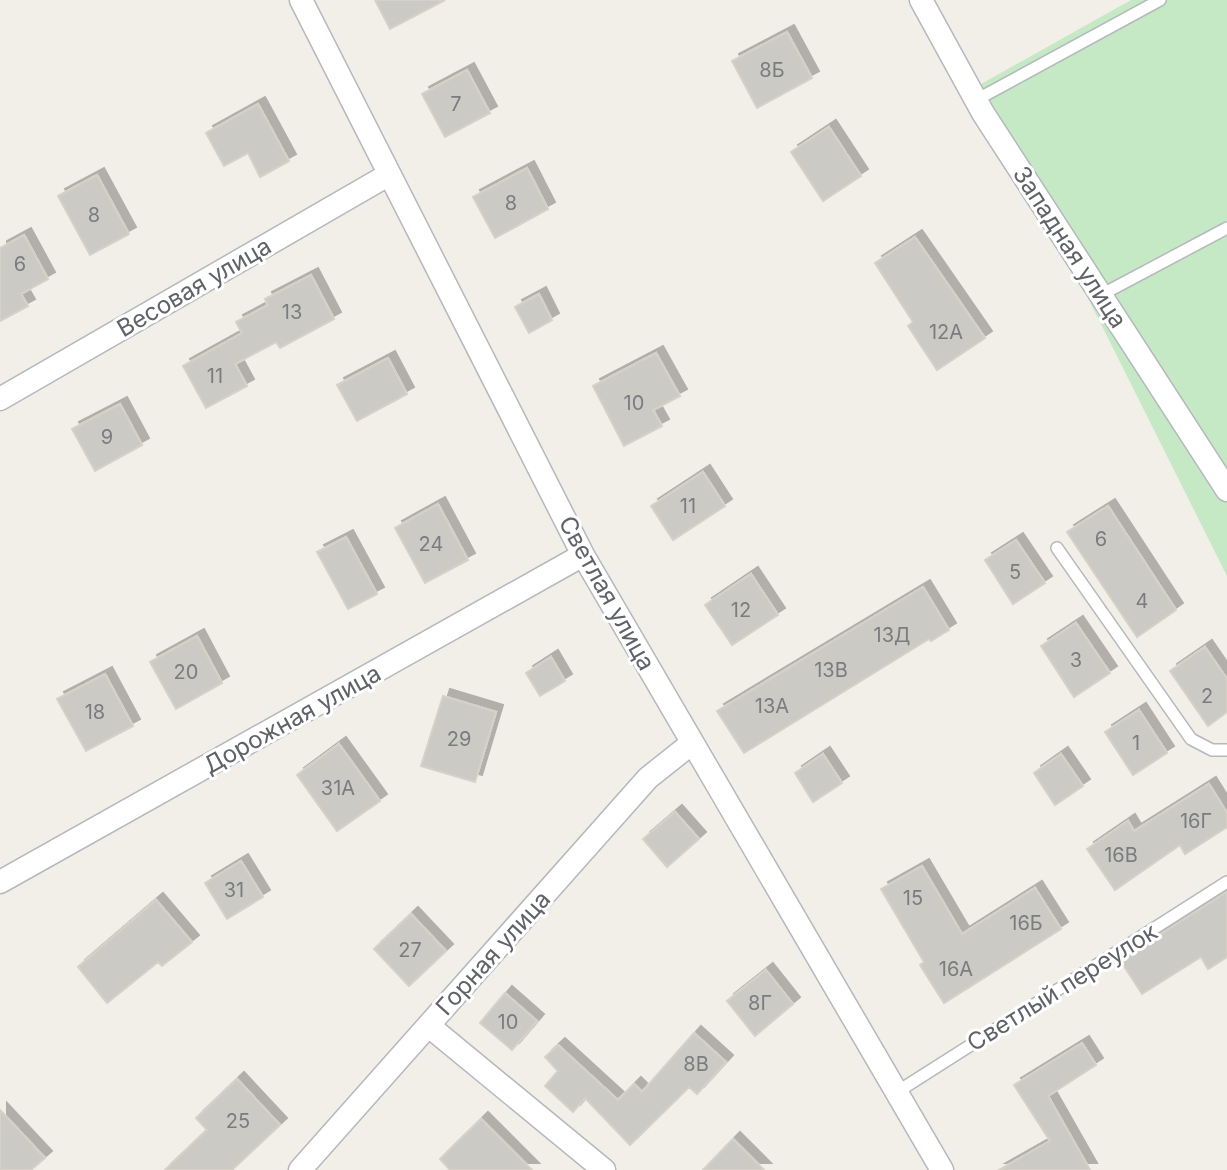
<svg xmlns="http://www.w3.org/2000/svg" width="1227" height="1170" font-family="Inter,sans-serif">
  <style>
    .green { fill: #c5e8c5 }
    .building { fill: #cccac5; stroke: #d6d1c6; stroke-width: 2; filter: url(#shadow) }
    .lines { fill: none; stroke-linecap: round; stroke-linejoin: round }
    .lane-casing { stroke: #b5b8bc; stroke-width: 14 }
    .street-casing { stroke: #b5b8bc; stroke-width: 25 }
    .lane { stroke: #fff; stroke-width: 11 }
    .street { stroke: #fff; stroke-width: 22 }
    .labels { text-anchor: middle; dominant-baseline: central; stroke-width: 6; stroke-linejoin: round; paint-order: stroke }
    .number-label { font-size: 20px; fill: #7a7d7f }
    .street-label { font-size: 24px; fill: #5f6368; stroke: #fff }
  </style>
  <defs>
    <filter id="shadow"><feDropShadow dx="7" dy="-7" stdDeviation="0" flood-color="#0004"/></filter>
  </defs>
  <rect width="100%" height="100%" fill="#f1efe8"/>
  <path class="green" d="M1131,0H1227V576L981,84Z"/>
  <path class="building" d="M375,0H445L390,29Z
    M787,32L812,78L757,108L732,61Z
    M467,70L490,113L445,137L422,94Z
    M258,104L289,161L260,177L248,153L224,166L206,133Z
    M829,127L861,176L823,201L791,152Z
    M527,168L548,209L495,238L473,197Z
    M97,175L129,234L90,255L58,196Z
    M24,235L48,279L21,294L28,306L0,321V248Z
    M915,237L985,338L937,370L908,326L913,322L875,263Z
    M311,275L334,319L280,348L276,342L235,364L247,386L206,408L183,366L242,333L236,322L268,305L265,299Z
    M539,294L552,320L529,333L515,307Z
    M656,353L680,396L653,410L662,426L624,446L593,386Z
    M388,358L407,394L357,421L337,385Z
    M120,404L142,445L95,471L72,429Z
    M703,472L725,506L673,540L651,506Z
    M438,504L468,560L425,583L395,528Z
    M1108,506L1176,610L1137,637L1067,532Z
    M346,537L377,594L348,609L317,552Z
    M1016,540L1045,583L1013,604L985,560Z
    M751,574L778,615L732,645L705,605Z
    M923,587L949,630L931,641L929,639L744,753L717,711Z
    M1076,623L1110,673L1074,697L1041,646Z
    M197,636L222,683L176,709L150,662Z
    M1205,647L1227,679V712L1208,726L1170,671Z
    M551,657L565,681L540,696L526,673Z
    M105,674L133,726L86,751L57,699Z
    M443,696L496,712L475,782L421,766Z
    M1139,710L1167,753L1133,775L1105,732Z
    M339,744L380,801L337,831L297,775Z
    M823,754L842,783L813,802L795,773Z
    M1061,754L1083,786L1055,805L1034,773Z
    M1209,784L1227,813V827L1185,854L1180,845L1115,890L1087,849L1128,821L1134,831Z
    M675,812L699,839L667,867L643,839Z
    M241,861L263,897L227,919L205,883Z
    M922,866L962,934L1035,888L1061,929L944,1003L920,965L924,962L881,889Z
    M1227,892V957L1208,969L1201,957L1142,994L1120,960Z
    M156,900L192,942L162,966L158,962L107,1003L78,967Z
    M411,914L446,951L409,986L374,949Z
    M766,970L793,1004L755,1036L727,1001Z
    M505,993L537,1021L512,1050L480,1023Z
    M694,1033L726,1062L697,1094L689,1087L630,1145L585,1098L573,1112L545,1086L558,1071L545,1057L558,1045L618,1100L634,1084L642,1092Z
    M1082,1043L1096,1065L1048,1096L1090,1170H999L1050,1141L1014,1085Z
    M237,1079L280,1125L232,1170H165L207,1130L196,1118Z
    M0,1110L45,1158L31,1170H0Z
    M481,1119L532,1170H450L440,1159Z
    M733,1139L764,1170H703Z"/>
  <g class="lines">
    <g class="lane-casing">
      <path id="lane" d="M976,100L1160,0
        M1101,295L1227,228
        M1057,548L1191,739L1212,750H1227
        M897,1092L1227,882"/>
    </g>
    <g class="street-casing">
      <path id="street" d="M301,0L583,555L942,1170
        M921,0L983,113L1227,490
        M0,399L388,175
        M0,882L583,555
        M429,1026L604,1170
        M300,1170L648,778L692,743"/>
    </g>
    <use href="#lane" class="lane"/>
    <use href="#street" class="street"/>
  </g>
  <g class="labels">
    <g class="number-label">
      <text x="772" y="70">8Б</text>
      <text x="456" y="104">7</text>
      <text x="511" y="203">8</text>
      <text x="94" y="215">8</text>
      <text x="20" y="264">6</text>
      <text x="292" y="312">13</text>
      <text x="946" y="332">12А</text>
      <text x="215" y="376">11</text>
      <text x="634" y="403">10</text>
      <text x="107" y="437">9</text>
      <text x="688" y="506">11</text>
      <text x="1101" y="539">6</text>
      <text x="431" y="544">24</text>
      <text x="1015" y="572">5</text>
      <text x="1142" y="601">4</text>
      <text x="741" y="610">12</text>
      <text x="892" y="635">13Д</text>
      <text x="1076" y="660">3</text>
      <text x="831" y="670">13В</text>
      <text x="186" y="672">20</text>
      <text x="1207" y="696">2</text>
      <text x="772" y="706">13А</text>
      <text x="95" y="712">18</text>
      <text x="459" y="739">29</text>
      <text x="1136" y="743">1</text>
      <text x="338" y="788">31А</text>
      <text x="1196" y="821">16Г</text>
      <text x="1121" y="855">16В</text>
      <text x="234" y="890">31</text>
      <text x="913" y="898">15</text>
      <text x="1026" y="923">16Б</text>
      <text x="410" y="950">27</text>
      <text x="956" y="969">16А</text>
      <text x="760" y="1003">8Г</text>
      <text x="508" y="1022">10</text>
      <text x="696" y="1064">8В</text>
      <text x="238" y="1121">25</text>
    </g>
    <g class="street-label">
      <text transform="translate(1070 247) rotate(57)">Западная улица</text>
      <text transform="translate(194 287) rotate(-30)">Весовая улица</text>
      <text transform="translate(607 593) rotate(61)">Светлая улица</text>
      <text transform="translate(292 719) rotate(-29)">Дорожная улица</text>
      <text transform="translate(493 953) rotate(-48)">Горная улица</text>
      <text transform="translate(1062 987) rotate(-32)">Светлый переулок</text>
    </g>
  </g>
</svg>
